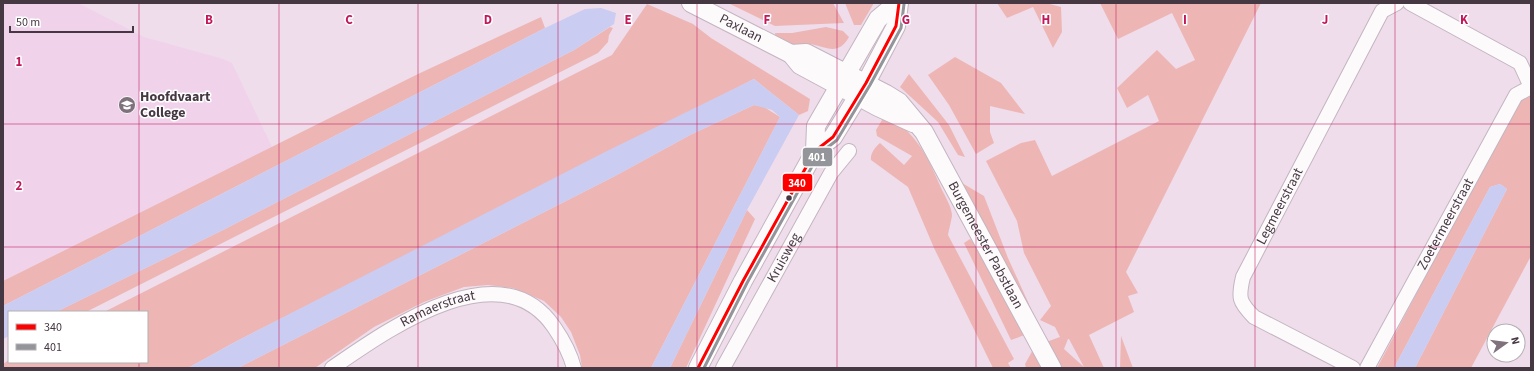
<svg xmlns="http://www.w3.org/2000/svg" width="1534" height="371" font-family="'Source Sans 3',sans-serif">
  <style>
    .built { fill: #f0d3ea }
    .green { fill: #edb6b5; fill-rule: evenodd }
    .water { fill: #caccf2 }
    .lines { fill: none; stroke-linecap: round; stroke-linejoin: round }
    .minor-casing { stroke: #c3b5c0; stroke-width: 16 }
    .tertiary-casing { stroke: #c3b5c0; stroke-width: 20 }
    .minor { stroke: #fdfafc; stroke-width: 14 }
    .tertiary { stroke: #fdfafc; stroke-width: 18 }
    .bus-1-casing { stroke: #fff; stroke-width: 6 }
    .bus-2-casing { stroke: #fff; stroke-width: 6 }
    .bus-1 { stroke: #f00; stroke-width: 3 }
    .bus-2 { stroke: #94959b; stroke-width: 3 }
    .grid { fill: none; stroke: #c2185b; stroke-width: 1; stroke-opacity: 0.55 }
    .bus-dot { fill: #453842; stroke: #fff; stroke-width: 1.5 }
    .labels { text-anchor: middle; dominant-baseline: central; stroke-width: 3; stroke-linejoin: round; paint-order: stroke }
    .street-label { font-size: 14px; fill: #453842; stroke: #fff }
    .poi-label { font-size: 14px; font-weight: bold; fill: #453842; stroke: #fff; text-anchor: start }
    .grid-label { font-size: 13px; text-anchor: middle; font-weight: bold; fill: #c2185b; stroke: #fff; stroke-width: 3; stroke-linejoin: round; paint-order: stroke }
    .line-badge { stroke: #fff; stroke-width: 1.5 }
    .badge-label { font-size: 11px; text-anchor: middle; font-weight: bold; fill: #fff }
  </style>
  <rect width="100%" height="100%" fill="#efddeb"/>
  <path class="built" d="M3,3H78L144,37L223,59L232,63L272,147L3,281Z"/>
  <path class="green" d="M728,3H833L844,23L775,26Z
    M845,3H874L861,25H854Z
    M997,3H1046L1061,7L1062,32L1053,48L1033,7L1007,18Z
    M1100,3H1261L1126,272L1138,293L1128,296L1134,312L1089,335L1104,368H1026L1025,364L1035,346L1060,337L1055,327L1040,320L1051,306L1024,253L1017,221L986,161L1021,143L1035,140L1052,176L1159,121L1148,95L1127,108L1117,88L1157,50L1176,69L1195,60L1172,13L1118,39ZM1068,339H1069L1084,367L1064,349Z
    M647,4L693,24L711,38L810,99L808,111L799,115L754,79L235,342L188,368H3V364L9,360V362H147V312H104L612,55Z
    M541,17L545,28L3,306V281L418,74Z
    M610,27L613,28L609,35L608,42L598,53L86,312H56L221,231L574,50Z
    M826,27L843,31L849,37C837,58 825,45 808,44C791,43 793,50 776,39L775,33H792Z
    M955,57L1001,83L1025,114L990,106V132L994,143L976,154L949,105L928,75Z
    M909,74L949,125L965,157L958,155L938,122L900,87Z
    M1531,94V256L1471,368H1415L1507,189L1500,184L1490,187L1394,368H1377L1515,108L1522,99Z
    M754,105L764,107L780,117L651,368H582L580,355L571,332L561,317L544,301L513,288L488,285L464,287L424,302L374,327L315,368H238L615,176L690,135Z
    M885,115C918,133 928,158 942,190C946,198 952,208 952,216C951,222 949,229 948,235L1014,359L1008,363L1011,368H993L934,248L908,187L871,160C870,154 875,147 880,143L904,165L912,156L877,136L876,130Z
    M962,183L984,196L1008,258L1038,324L1027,334L1011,340L964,243L970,239L989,260Z
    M747,210L755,219L686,368H670Z
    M1121,336L1133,368H1120Z"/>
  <path class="water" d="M601,8L616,13L614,24L574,50L221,231L56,312H9V336L3,339V306L545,28L585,9Z
    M754,79L799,115L747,210L670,368H651L780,117L772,110L754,105L690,135L615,176L238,368H188L235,342L605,152Z
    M1500,184L1507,189L1415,368H1394L1490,187Z"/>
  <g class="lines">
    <g class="minor-casing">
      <g id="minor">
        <path d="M1410,3L1520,63L1531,87"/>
        <path id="s1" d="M332,368C386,331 500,248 554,327C563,340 570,353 574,368"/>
        <path id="s2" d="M723,368L831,173L849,151"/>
        <path id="s3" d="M1353,368L1254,317C1239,302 1238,298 1243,277L1382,11L1397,3"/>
        <path id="s4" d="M1367,368L1516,95L1531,87"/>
      </g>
    </g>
    <g class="tertiary-casing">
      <g id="tertiary">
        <path id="s5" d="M691,3L791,54L800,65L878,107L913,123"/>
        <path id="s6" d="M791,54L806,53L886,94L899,102L924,132L1052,368"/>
        <path d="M815,151L816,126L878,19L897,3"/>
        <path d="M698,368L743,281L815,151L833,137L866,83L896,26L899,3"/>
      </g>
    </g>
    <use href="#minor" class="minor"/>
    <use href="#tertiary" class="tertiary"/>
    <g class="bus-1-casing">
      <path id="bus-1" d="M698,368L743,281L815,151L833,137L866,83L896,26L899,3"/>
    </g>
    <g class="bus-2-casing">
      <path id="bus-2" d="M704,368L747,283L819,154L837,140L870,85L901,28L904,4"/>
    </g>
    <use href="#bus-1" class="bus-1"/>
    <use href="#bus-2" class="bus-2"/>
  </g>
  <path class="grid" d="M139,3V312M279,3V368M418,3V368M558,3V368M697,3V368M837,3V368M976,3V368M1116,3V368M1255,3V368M1395,3V368M3,124H1531M3,247H1531M139,362V368"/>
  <defs>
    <g id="university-disc" transform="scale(0.9)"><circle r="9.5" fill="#80727d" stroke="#fff"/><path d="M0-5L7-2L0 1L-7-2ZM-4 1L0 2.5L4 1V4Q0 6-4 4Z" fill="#fff"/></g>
  </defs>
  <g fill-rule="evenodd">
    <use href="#university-disc" x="127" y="105"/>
  </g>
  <circle class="bus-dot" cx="789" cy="198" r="3.5"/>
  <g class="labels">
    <g class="street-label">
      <text stroke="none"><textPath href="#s5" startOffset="56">Paxlaan</textPath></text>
      <text stroke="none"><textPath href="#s3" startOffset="236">Legmeerstraat</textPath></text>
      <text stroke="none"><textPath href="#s4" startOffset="164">Zoetermeerstraat</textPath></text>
      <text stroke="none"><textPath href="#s6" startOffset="288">Burgemeester Pabstlaan</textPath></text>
      <text stroke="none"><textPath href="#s2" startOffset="126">Kruisweg</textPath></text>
      <text stroke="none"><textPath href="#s1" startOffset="122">Ramaerstraat</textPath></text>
    </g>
    <g class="poi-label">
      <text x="140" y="97">Hoofdvaart<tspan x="140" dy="16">College</tspan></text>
    </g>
  </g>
  <g class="grid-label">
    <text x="209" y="24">B</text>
    <text x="349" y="24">C</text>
    <text x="488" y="24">D</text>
    <text x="628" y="24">E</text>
    <text x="767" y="24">F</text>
    <text x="906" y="24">G</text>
    <text x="1046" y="24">H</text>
    <text x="1185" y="24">I</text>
    <text x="1325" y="24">J</text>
    <text x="1464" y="24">K</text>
    <text x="19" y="66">1</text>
    <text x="19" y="190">2</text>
  </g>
  <g class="line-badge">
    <rect x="802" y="147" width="31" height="20" rx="4" fill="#94959b"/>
    <rect x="782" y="173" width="31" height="19" rx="4" fill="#f00"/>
  </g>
  <g class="badge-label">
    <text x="817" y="161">401</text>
    <text x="797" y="187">340</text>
  </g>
  <rect width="1534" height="371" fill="none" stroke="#453842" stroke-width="8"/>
  <rect x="8" y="311" width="140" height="52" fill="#ffffff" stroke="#b5afb3"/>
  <rect x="16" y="324" width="20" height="6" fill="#ff0000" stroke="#b5afb3"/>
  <text x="44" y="331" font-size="12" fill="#453842">340</text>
  <rect x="16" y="344" width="20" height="6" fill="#94959b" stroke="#b5afb3"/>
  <text x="44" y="351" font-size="12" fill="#453842">401</text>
  <g transform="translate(1506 343) rotate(76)"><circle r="19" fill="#ffffff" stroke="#b5afb3"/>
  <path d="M0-3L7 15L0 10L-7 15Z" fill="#80727d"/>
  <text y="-6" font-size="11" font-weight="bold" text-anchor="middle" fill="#453842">N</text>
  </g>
  <path d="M10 26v6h123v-6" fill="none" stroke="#453842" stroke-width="2"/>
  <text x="16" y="26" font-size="12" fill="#453842" stroke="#ffffff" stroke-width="3" paint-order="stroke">50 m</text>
</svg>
